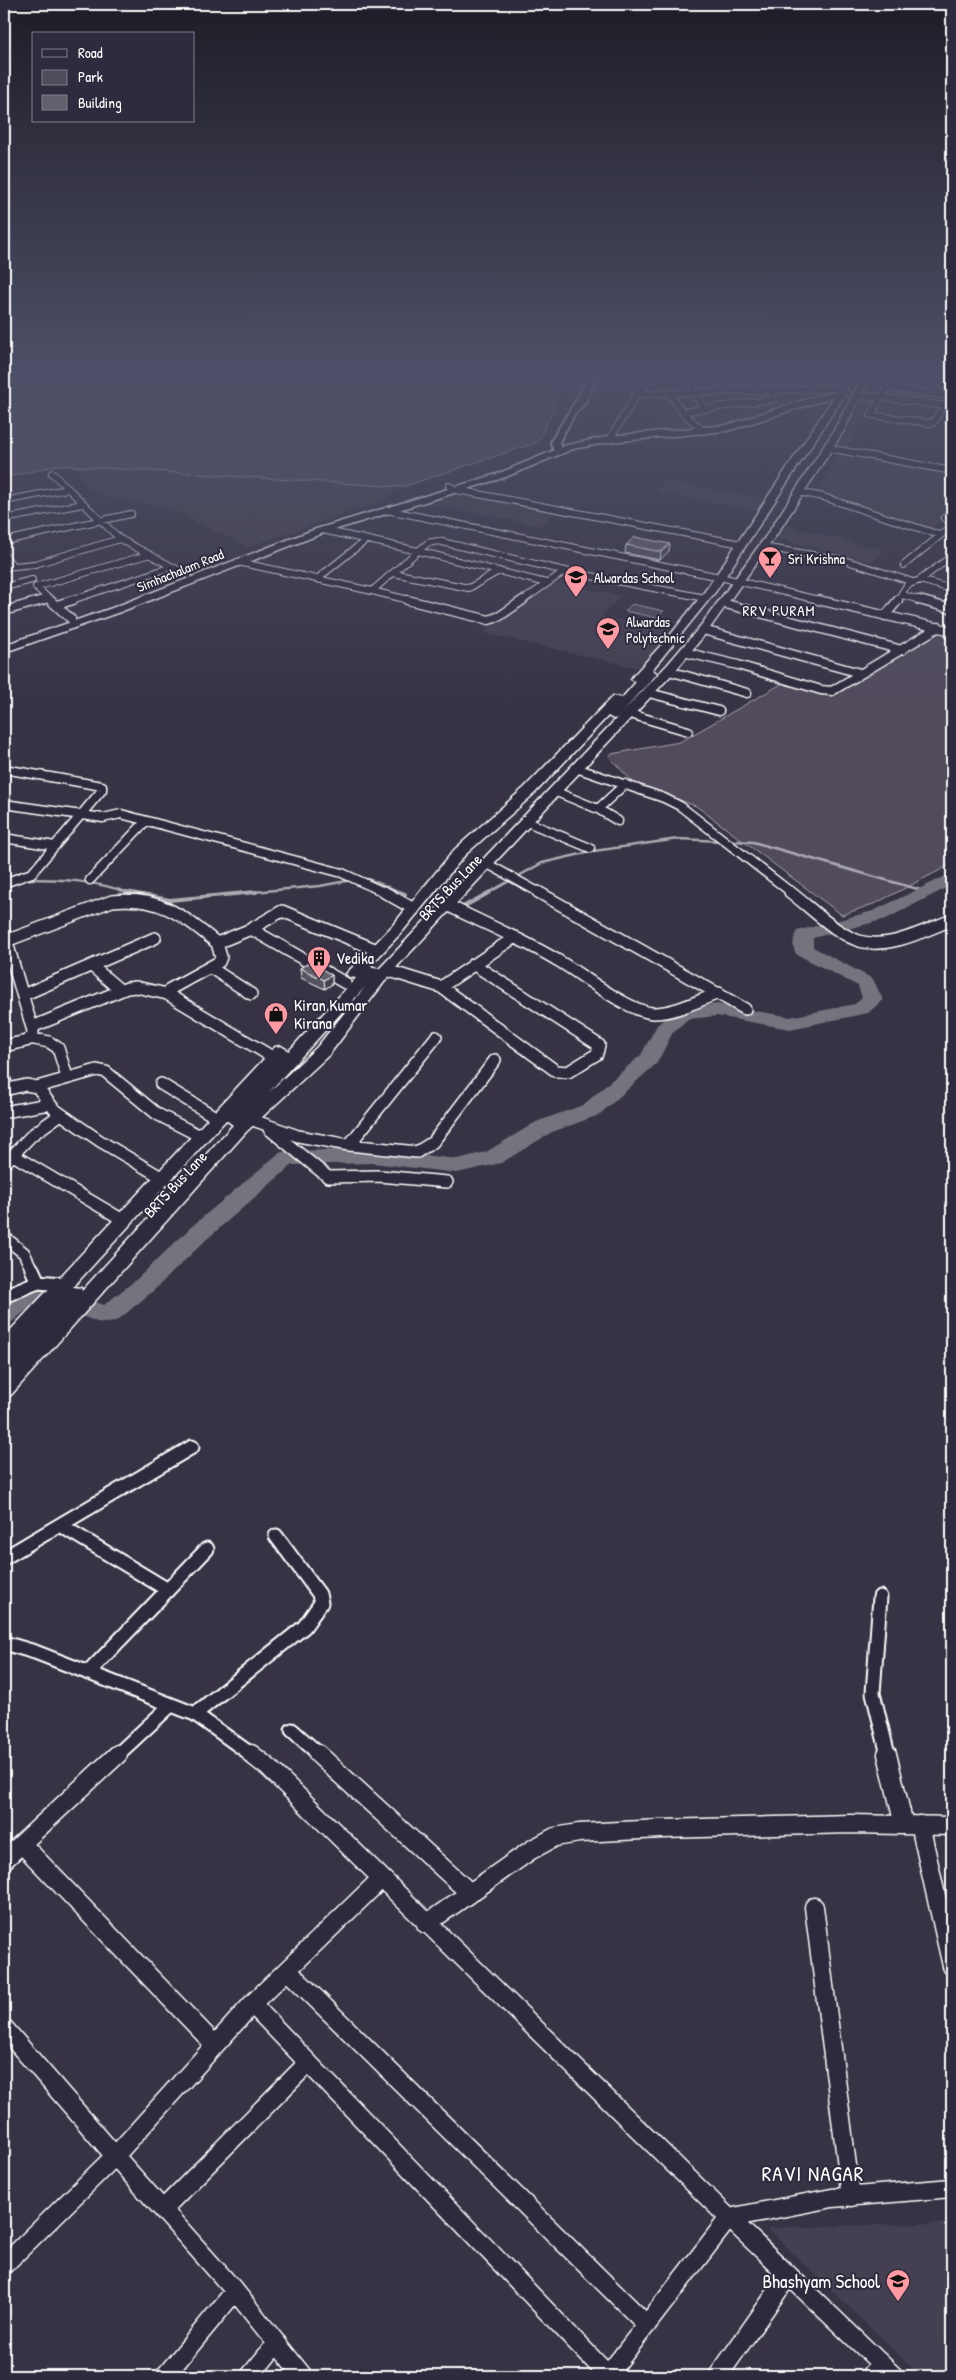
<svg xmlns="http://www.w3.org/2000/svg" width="956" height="2380" font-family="'Patrick Hand',sans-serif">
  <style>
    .built { fill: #444051 }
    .green { fill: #514c5c; stroke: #a8a6ae }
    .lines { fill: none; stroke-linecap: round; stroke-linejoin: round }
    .stream-far1 { stroke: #adabb2; stroke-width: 2.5 }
    .stream { stroke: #adabb2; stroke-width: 4 }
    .river { fill: #76737f; fill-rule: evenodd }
    .street-far4-casing { stroke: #fff; stroke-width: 8 }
    .street-far3-casing { stroke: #fff; stroke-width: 11 }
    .street-far2-casing { stroke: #fff; stroke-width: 14 }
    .street-far1-casing { stroke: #fff; stroke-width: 17 }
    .street-casing { stroke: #fff; stroke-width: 21 }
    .secondary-casing { stroke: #fff; stroke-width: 4 }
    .primary-casing { stroke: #fff; stroke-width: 3 }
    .street-far4 { stroke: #2f2a3d; stroke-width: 6 }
    .street-far3 { stroke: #2f2a3d; stroke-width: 8 }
    .street-far2 { stroke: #2f2a3d; stroke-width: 11 }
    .street-far1 { stroke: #2f2a3d; stroke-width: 13 }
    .street { stroke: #2f2a3d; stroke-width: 18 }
    .secondary { fill: #2f2a3d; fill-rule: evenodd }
    .primary { fill: #2f2a3d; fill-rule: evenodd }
    .wall { fill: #55525e; stroke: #fff }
    .shaded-wall { fill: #45424c; stroke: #fff }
    .building { fill: #635f6d; stroke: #fff }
    .labels { text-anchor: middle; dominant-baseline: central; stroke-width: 4; stroke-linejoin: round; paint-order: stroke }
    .far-poi-label { font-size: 14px; fill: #fff; stroke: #2f2a3d; text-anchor: start }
    .far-street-label { font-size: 14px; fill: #fff; stroke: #2f2a3d }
    .far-neighbourhood-label { font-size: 15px; letter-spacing: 1px; fill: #fff; stroke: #2f2a3d }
    .street-label { font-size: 16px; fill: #fff; stroke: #2f2a3d }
    .poi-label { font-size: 16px; fill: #fff; stroke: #2f2a3d; text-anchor: start }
    .near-poi-label { font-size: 19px; fill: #fff; stroke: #2f2a3d; text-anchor: end }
    .near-neighbourhood-label { font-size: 21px; letter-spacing: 1px; fill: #fff; stroke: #2f2a3d }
  </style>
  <rect width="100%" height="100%" fill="#373345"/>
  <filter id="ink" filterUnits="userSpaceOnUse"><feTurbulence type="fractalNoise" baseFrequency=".02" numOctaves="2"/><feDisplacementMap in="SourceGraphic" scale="10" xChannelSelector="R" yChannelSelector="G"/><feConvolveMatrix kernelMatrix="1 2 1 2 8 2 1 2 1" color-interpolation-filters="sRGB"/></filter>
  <g filter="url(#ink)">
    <path class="built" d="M815,374H838L836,388L832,391L719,424L662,431L655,424L731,414L781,399L811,388Z
      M876,374H889L855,435L845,450L836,448L867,397Z
      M840,453L952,474V511L929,530L817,493Z
      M76,466L402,487L382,501L248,547L166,507L105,496L87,487Z
      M666,481L769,499L760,511L655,492Z
      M458,492L557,511L540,526L425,503Z
      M785,526L885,550L871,562L771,537Z
      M551,581L621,596L602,616L673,632L638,668L483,633L523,599L531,601Z
      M952,2223V2376H921L767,2228Z"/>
    <path class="green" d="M4,374H528L526,377L547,379L554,408L538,442L402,487L58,465L4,478Z
      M632,604L664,611L657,618L625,611Z
      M941,630L952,633V864L876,903L842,915L696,806L635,784L609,757L611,754L680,742L783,683L831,695Z"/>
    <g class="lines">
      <path class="stream-far1" d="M729,841L753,842L928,892
        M4,876L14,877
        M23,879C61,879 93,880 129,893
        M362,880L368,879L403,893
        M242,893L320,886L352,880
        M488,893L542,863L594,851L678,839L722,841"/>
      <path class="stream" d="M126,892L170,900L256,892
        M400,892L405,894
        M463,907L490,892"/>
      <path class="river" d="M952,873V885L886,919L813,938V947L873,979L883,1000L868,1013L790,1029L717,1016L688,1019L673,1032L657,1063L599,1115L552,1132L501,1163L457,1173L373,1163L292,1165L207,1239L153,1291L118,1320L109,1323L97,1322L40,1299L13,1321L4,1324V1302L19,1289L39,1280L104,1305L137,1279L191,1227L279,1153L287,1151L373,1149L457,1159L486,1152L536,1122L583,1105L641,1055L657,1025L675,1010L717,1004L790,1017L855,1004L862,998L858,986L796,954C792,948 793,937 797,931L873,911Z"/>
      <g class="street-far4-casing">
        <path id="street-far4" d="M696,374C690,389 695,397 705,409
          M743,381L746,374
          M887,388L884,383L891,375L920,378
          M810,389L813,374
          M939,391L928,387L941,374
          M669,393L683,413L704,431
          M637,394L843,388
          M858,396L881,397L952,407
          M943,405L934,422L930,423L871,415L887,388L952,396
          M683,412L774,399L771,390L774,374
          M610,439L637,394L654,374
          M828,448L952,471
          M52,473L120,539L188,575
          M449,486L457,490L741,544
          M798,492L823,497L940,535
          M4,501L67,489
          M387,510L720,577L823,601
          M952,512L944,518L952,522
          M4,519L83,504
          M323,530L418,551L428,543L438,541L565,571L705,598
          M4,541L131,514
          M762,547L844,560L913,582
          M4,555L13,566
          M238,562L372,591
          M904,565L952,526
          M4,567L35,564L120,539
          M393,573L469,588L499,571
          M317,579L366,540
          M920,580L952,589
          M4,587L32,580
          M902,595L924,601
          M38,601L49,598
          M51,601L36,587L147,555
          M69,601L171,567
          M413,601L372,591L418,551L546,583
          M522,601L565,571
          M897,601L907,585L920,580L952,556"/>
      </g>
      <g class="street-far3-casing">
        <path id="street-far3" d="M50,600L71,619
          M407,600L489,620L500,616L523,600
          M818,600L952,631
          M919,600L952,609
          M722,603L902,650
          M57,605L73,600
          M4,611L43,600
          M885,616L898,600
          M703,630L860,673
          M684,652L738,665L821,690L832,691L939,627
          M669,671L747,693
          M649,693L719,711
          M630,714L688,731
          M576,768L664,798L680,806L792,893
          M4,769L102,786V790L32,873L4,883
          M554,791L598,809L618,821
          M4,804L103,818L121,814L342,873L386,893
          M598,809L625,784
          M525,821L590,848
          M4,838L55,846
          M486,863L540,893
          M90,880L146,821"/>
      </g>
      <g class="street-far2-casing">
        <path id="street-far2" d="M384,892L414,909
          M538,892L745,1009
          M790,892C810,907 839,937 863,942C893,948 925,930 952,920
          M447,905C483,923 522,939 557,960C580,973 629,1012 653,1013C676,1013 699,1000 719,993
          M251,929L345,983
          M4,932L33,1031V1036L26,1041L4,1046
          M6,941L112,901C160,896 182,915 217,943
          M93,967L120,990
          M211,968L251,994
          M386,970L441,987L556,1071L568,1072L597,1054L599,1045L473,964
          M441,987L515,937
          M23,995L155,938
          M32,1027L127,988L136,987L167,994
          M30,1038L49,1042L58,1048L67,1077
          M274,1058L167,994L170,989L219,962L221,957L217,943L251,929L282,911L377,950
          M4,1076L7,1089
          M161,1084L217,1118
          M37,1087L97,1070L106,1072L157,1114L200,1136
          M4,1090L26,1085L37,1087L54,1109L100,1141L161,1177
          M4,1112L49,1104
          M250,1119L298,1136L349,1145L417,1152L433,1142L495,1060
          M269,1129L328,1177L379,1176L447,1182
          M349,1145L436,1037
          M13,1155L123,1220
          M4,1164L32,1135L61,1114
          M4,1237L24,1253L32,1270"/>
      </g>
      <g class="street-far1-casing">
        <path id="street-far1" d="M32,1269L38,1282
          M4,1296L38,1282L62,1284
          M60,1525L168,1590
          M4,1558L192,1447
          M880,1597L873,1693L888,1755
          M4,1643L35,1652L195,1714L252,1755
          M88,1673L207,1549
          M195,1714L304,1627L321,1603L319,1594L276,1536
          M292,1730L320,1755
          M117,1755L171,1705"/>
      </g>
      <g class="street-casing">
        <path id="street" d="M251,1754L269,1768L729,2218L607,2376
          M318,1754L470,1893
          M887,1754L904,1825
          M920,1825L952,1966
          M22,1844L215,2045
          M4,1860L118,1754
          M814,1907L851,2197
          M426,1924L531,1850L555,1837L579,1833L662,1829L851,1824L952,1826
          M287,1970L647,2325
          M252,2004L609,2376
          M4,2028L115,2156L4,2265
          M163,2209L308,2063
          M165,2376L235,2291
          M250,2376L277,2343
          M303,2376L235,2291L115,2156L252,2004L381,1879
          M718,2376L789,2275
          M871,2376L880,2363
          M894,2376L729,2218L832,2198L952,2188"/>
      </g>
      <g class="secondary-casing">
        <path id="secondary" d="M590,374H598L585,403L575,413L559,442L561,450L554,452L551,442C564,418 579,399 590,374Z"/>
      </g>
      <g class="primary-casing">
        <path id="primary" d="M843,374H851L846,390L852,393L844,396L716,591L652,670L657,673L655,676L617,718L613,719L608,716L535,793L465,855L403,931L370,966L379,969L668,664L702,624L766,536L833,432L864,374H872L843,432L775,537L710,628L676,670L391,973L329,1055L246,1132L11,1395L4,1397V1358L6,1355L4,1356V1337L275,1047L281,1046L289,1051L356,978L349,977L346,974L393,925L455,849L525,787L613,696L622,698L636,682L631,679L633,676L672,633L708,587L834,397L727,431L610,442L573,449L503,478L321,534L120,612L8,651L4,652V645L112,608L313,530L497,474L567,445L610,436L727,425L803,400L837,391ZM365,987L317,1047L269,1092ZM226,1120L233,1125L82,1291L81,1288L73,1287Z"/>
      </g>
      <use href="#street-far4" class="street-far4"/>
      <use href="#street-far3" class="street-far3"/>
      <use href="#street-far2" class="street-far2"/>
      <use href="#street-far1" class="street-far1"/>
      <use href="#street" class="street"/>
      <use href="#secondary" class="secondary"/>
      <use href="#primary" class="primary"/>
    </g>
    <path class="wall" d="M626,545L669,551L660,560L625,553Z
      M300,968L332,975V984L325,989L301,978Z"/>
    <path class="shaded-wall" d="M670,544L669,551L660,560L661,552Z
      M332,975V984L325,989L324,980Z"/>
    <path class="building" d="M635,537L670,544L661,552L626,545Z
      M310,962L332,975L324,980L300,968Z"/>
  </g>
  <linearGradient id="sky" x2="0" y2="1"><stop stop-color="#1e1c26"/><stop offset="0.53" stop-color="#4d5068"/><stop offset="1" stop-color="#4d5068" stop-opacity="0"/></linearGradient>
  <rect width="956" height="707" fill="url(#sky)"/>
  <defs>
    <g id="bar-pin" transform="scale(1.25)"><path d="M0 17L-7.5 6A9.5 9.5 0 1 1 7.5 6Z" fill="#ff9aa2" stroke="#2f2a3d"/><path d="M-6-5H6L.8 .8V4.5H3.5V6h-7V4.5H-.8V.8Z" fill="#111"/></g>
    <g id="school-pin" transform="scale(1.25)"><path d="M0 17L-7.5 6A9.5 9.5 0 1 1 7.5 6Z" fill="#ff9aa2" stroke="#2f2a3d"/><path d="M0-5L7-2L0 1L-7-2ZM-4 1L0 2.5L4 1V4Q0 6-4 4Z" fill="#111"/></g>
    <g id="university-pin" transform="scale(1.25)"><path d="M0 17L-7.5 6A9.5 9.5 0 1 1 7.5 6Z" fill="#ff9aa2" stroke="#2f2a3d"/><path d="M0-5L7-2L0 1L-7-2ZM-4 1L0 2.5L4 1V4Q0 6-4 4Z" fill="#111"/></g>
    <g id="building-pin" transform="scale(1.25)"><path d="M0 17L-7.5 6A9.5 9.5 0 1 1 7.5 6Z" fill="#ff9aa2" stroke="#2f2a3d"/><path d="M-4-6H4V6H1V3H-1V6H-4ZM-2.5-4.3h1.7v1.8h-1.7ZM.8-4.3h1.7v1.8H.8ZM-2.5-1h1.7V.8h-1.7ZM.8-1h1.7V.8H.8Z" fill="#111"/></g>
    <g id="shop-pin" transform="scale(1.25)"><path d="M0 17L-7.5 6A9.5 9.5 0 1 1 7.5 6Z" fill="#ff9aa2" stroke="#2f2a3d"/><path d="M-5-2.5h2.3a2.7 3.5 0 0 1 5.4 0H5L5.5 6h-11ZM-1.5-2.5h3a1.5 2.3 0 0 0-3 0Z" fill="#111"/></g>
  </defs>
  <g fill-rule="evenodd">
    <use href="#bar-pin" x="770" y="558"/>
    <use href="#school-pin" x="576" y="577"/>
    <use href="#university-pin" x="608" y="629"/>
    <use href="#building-pin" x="319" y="958"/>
    <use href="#shop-pin" x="276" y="1014"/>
    <use href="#school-pin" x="898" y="2281"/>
  </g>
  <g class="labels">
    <g class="far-poi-label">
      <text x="788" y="558">Sri Krishna</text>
      <text x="594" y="577">Alwardas School</text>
      <text x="626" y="621">Alwardas<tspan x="626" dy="16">Polytechnic</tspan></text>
    </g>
    <g class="far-street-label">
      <text transform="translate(180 570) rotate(-22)">Simhachalam Road</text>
    </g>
    <g class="far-neighbourhood-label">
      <text x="779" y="610">RRV PURAM</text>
    </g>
    <g class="street-label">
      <text transform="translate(450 887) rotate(-47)">BRTS Bus Lane</text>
      <text transform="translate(175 1184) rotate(-47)">BRTS Bus Lane</text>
    </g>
    <g class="poi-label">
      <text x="336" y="958">Vedika</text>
      <text x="294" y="1005">Kiran Kumar<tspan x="294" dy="18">Kirana</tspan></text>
    </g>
    <g class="near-poi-label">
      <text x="880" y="2281">Bhashyam School</text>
    </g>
    <g class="near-neighbourhood-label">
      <text x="813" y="2173">RAVI NAGAR</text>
    </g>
  </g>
  <rect width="956" height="2380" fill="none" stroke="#2f2a3d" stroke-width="20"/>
  <rect x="10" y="10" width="936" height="2360" fill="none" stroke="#fff" stroke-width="2" filter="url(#ink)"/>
  <rect x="32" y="32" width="162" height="90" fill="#2f2a3d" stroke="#827f8b"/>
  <rect x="42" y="49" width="25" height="8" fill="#2f2a3d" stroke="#827f8b"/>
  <text x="78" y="58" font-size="15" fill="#ffffff">Road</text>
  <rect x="42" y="70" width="25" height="15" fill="#514c5c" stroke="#827f8b"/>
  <text x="78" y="82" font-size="15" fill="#ffffff">Park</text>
  <rect x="42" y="95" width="25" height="15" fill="#635f6d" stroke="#827f8b"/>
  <text x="78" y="108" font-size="15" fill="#ffffff">Building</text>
</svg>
